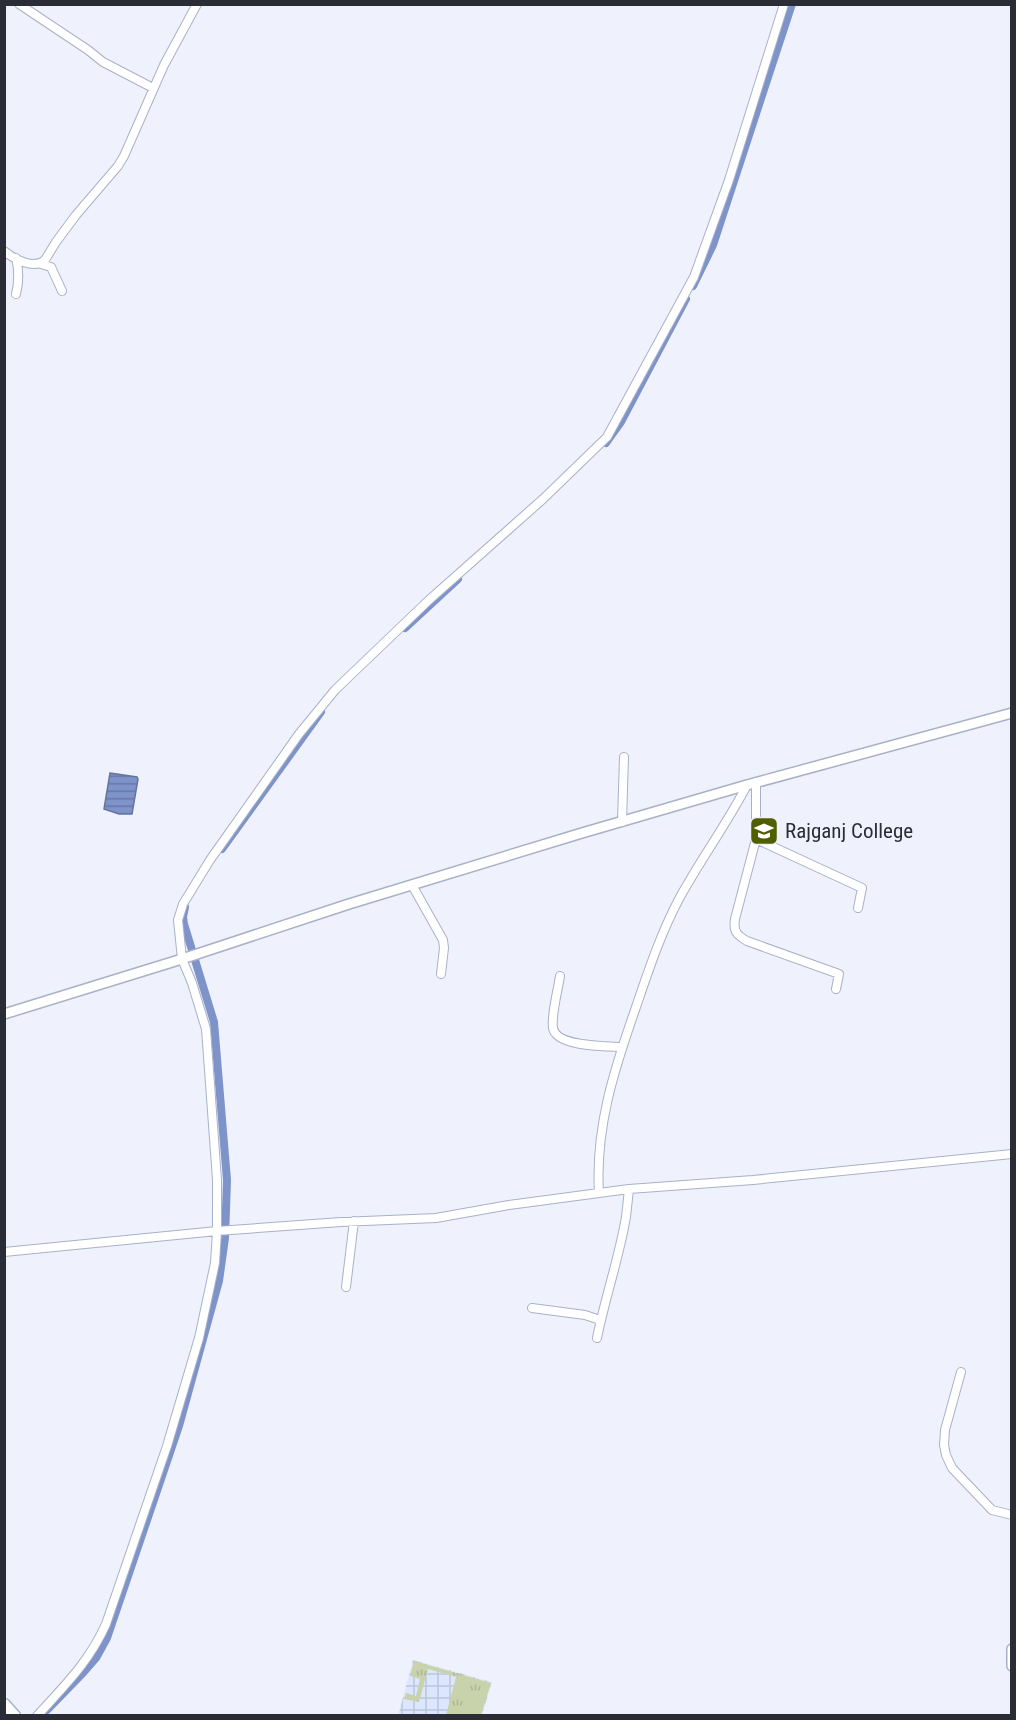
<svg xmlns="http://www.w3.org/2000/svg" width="1016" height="1720" font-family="'Roboto Condensed',sans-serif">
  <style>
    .industrial { fill: url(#industrial-grid) }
    .grass { fill: url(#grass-tufts) }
    .water { fill: url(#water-rules); stroke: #65749e; stroke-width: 1.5 }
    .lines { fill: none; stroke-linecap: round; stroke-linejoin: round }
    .canal { stroke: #7e93ca; stroke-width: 8 }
    .minor-casing { stroke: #a8b1c7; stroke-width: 10 }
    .tertiary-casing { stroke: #a8b1c7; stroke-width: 12 }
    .trunk-casing { stroke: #a8b1c7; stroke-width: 15 }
    .minor { stroke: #fff; stroke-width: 8 }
    .tertiary { stroke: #fff; stroke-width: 9 }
    .trunk { stroke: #fff; stroke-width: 12 }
    .labels { text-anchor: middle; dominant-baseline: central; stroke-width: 4.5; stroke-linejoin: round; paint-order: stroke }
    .poi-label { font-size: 21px; fill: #2a2d36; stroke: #eff2fc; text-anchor: start }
  </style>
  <defs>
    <pattern id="industrial-grid" width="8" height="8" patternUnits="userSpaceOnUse" patternTransform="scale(1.5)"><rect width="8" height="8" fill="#dce6fe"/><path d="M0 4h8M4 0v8" fill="none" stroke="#bdc6da"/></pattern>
    <pattern id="grass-tufts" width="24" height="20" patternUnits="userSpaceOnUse" patternTransform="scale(1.5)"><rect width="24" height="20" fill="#c9d3ab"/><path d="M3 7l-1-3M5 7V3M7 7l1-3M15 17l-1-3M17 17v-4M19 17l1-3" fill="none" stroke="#adb594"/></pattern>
    <pattern id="water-rules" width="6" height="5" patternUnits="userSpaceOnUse" patternTransform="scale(1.5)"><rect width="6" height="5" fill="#7e93ca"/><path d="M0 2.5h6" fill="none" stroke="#6778a5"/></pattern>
  </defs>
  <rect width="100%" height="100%" fill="#eff2fc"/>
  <path class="industrial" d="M413,1660L492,1682L482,1715L398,1716Z"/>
  <path class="grass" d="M414,1661L491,1683L481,1715H446L456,1677L428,1669L419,1702L404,1699L406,1693L416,1696L420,1679L410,1676Z"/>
  <path class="water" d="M110,773L137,777L138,779L132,814H119L104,809Z"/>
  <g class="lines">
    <path class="canal" d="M693,286L713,245L792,4
      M606,443L621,422L686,299
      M405,628L458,579
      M222,849L321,712
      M47,1710L83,1673L96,1658L107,1638L179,1426L219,1281L225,1238L227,1180L214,1022L184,924L183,917L185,907"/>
    <g class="minor-casing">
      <path id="minor" d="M19,4L88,50L103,62L153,88
        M4,251C14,259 34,270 45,260L56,242L76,215L118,166L124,156L164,65L197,4
        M41,264L51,267L62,291
        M16,294C19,282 19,270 16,258
        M756,782V839L862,888L858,908
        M622,822L624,757
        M756,839L735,919C733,932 737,935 747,941L839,974L836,989
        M412,885L443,940L444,948L441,974
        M560,976C558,990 551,1015 553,1028C556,1047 606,1046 622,1047
        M599,1193C595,1129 614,1070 635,1010C648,972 660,935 679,899C700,860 727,824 747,785
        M4,1252L217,1231L341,1222L436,1218L509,1205L629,1189L753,1180L1012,1154
        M346,1287L354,1221
        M532,1308L585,1315L600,1320
        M597,1338C605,1298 619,1258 626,1217C627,1208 628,1198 629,1189
        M961,1372L945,1430L944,1445L946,1455L952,1468L992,1510L1012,1515
        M37,1716C65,1685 89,1662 106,1624L167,1446L199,1338L215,1263L217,1231V1180L206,1029L192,983L182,959L178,920L183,904L210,860L299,734L335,690L429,600L543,499L607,437L694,277L729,180L784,4"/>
    </g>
    <g class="tertiary-casing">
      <path id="tertiary" d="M4,1014L182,959L349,904L582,833L747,785L1012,713
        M1012,1649V1666"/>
    </g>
    <g class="trunk-casing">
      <path id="trunk" d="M4,1705L14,1716"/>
    </g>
    <use href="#minor" class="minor"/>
    <use href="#tertiary" class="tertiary"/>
    <use href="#trunk" class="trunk"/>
  </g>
  <defs>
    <g id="university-square" transform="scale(1.5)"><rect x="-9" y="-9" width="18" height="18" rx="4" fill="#505e00" stroke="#eff2fc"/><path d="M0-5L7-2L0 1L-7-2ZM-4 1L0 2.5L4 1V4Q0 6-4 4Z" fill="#fff"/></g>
  </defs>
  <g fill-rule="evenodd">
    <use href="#university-square" x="764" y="831"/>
  </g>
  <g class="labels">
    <g class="poi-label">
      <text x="785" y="831">Rajganj College</text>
    </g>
  </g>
  <rect width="1016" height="1720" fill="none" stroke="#2a2d36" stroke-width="12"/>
</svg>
